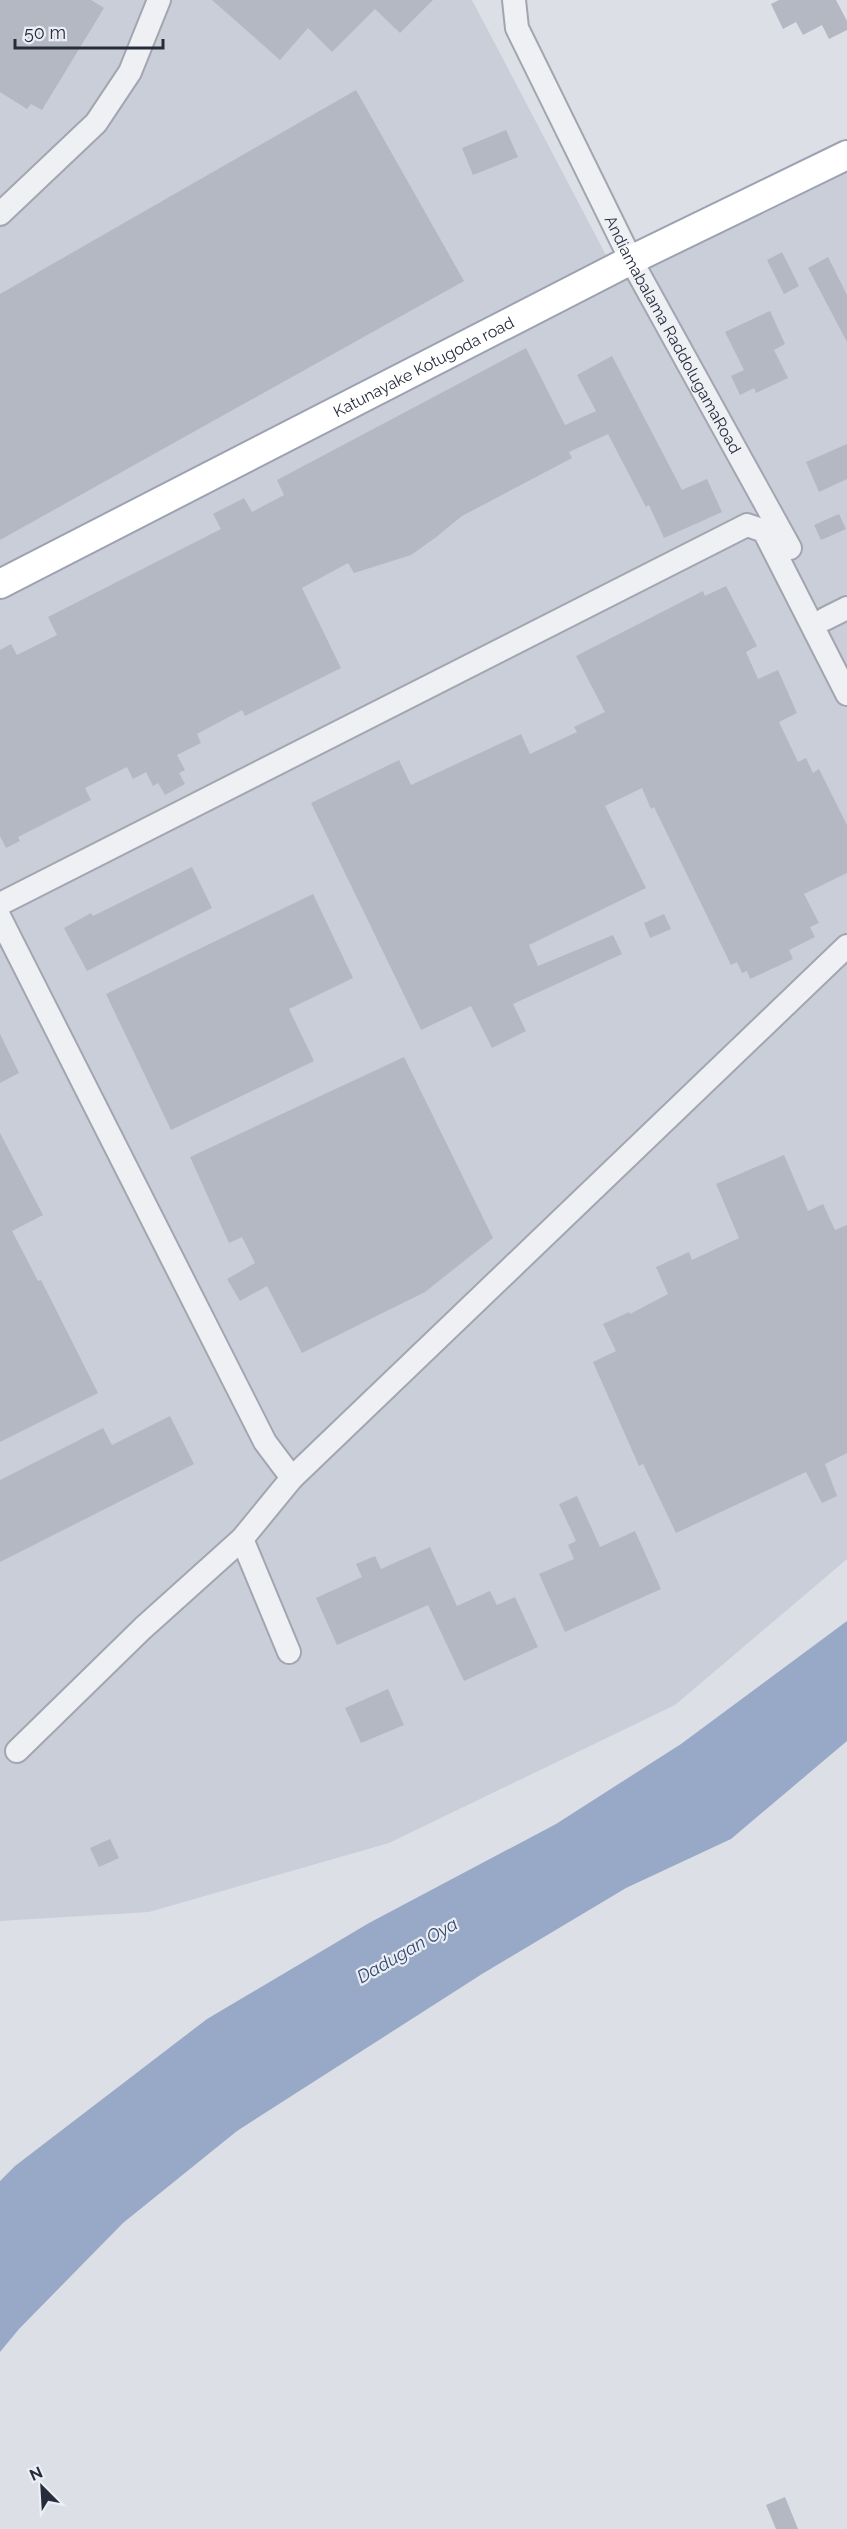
<svg xmlns="http://www.w3.org/2000/svg" width="847" height="2529" font-family="Raleway,sans-serif">
  <style>
    .built { fill: #caced8 }
    .water { fill: #97a9c6 }
    .building { fill: #b4b8c2 }
    .lines { fill: none; stroke-linecap: round; stroke-linejoin: round }
    .minor-casing { stroke: #a2a6b0; stroke-width: 26 }
    .major-casing { stroke: #9ca2b1; stroke-width: 32 }
    .minor { stroke: #eff0f4; stroke-width: 22 }
    .major { stroke: #fff; stroke-width: 28 }
    .labels { text-anchor: middle; dominant-baseline: central; stroke-width: 4.5; stroke-linejoin: round; paint-order: stroke }
    .street-label { font-size: 16px; fill: #262c3c; stroke: #ebeef4 }
    .water-label { font-size: 18px; font-style: italic; fill: #32476e; stroke: #ebeef4 }
  </style>
  <rect width="100%" height="100%" fill="#dcdfe6"/>
  <path class="built" d="M0,0H472L618,278L847,166V1559L675,1705L389,1843L149,1912L0,1921Z"/>
  <path class="water" d="M847,1621V1741L731,1839L626,1888L482,1974L237,2131L123,2223L19,2329L0,2352V2181L15,2166L207,2019L369,1923L556,1824L681,1744Z"/>
  <path class="building" d="M0,0H91L104,8L42,110L31,104L27,109L0,92Z
    M212,0H433L400,33L375,9L332,52L308,28L280,60Z
    M779,0H836L847,21V30L829,39L822,25L803,35L796,22L783,29L771,4Z
    M356,90L464,281L0,540V294Z
    M506,130L518,157L473,175L462,148Z
    M782,252L799,286L784,294L767,260Z
    M828,257L847,295V342L808,268Z
    M770,311L785,344L774,350L788,378L756,393L754,388L740,395L731,376L744,370L725,332Z
    M526,348L565,425L596,411L577,375L612,356L682,490L707,479L722,512L664,538L649,505L646,507L608,434L569,452L572,458L462,516L435,538L411,555L354,573L348,563L302,588L341,668L245,716L242,710L197,734L201,743L177,755L185,770L179,773L185,784L165,795L158,783L153,786L146,772L133,779L127,767L85,788L91,800L18,837L20,841L6,848L0,836V650L11,644L17,655L57,635L48,617L221,529L213,514L244,498L252,512L284,495L277,480Z
    M847,444V479L819,492L806,462Z
    M839,514L846,529L821,540L814,525Z
    M726,586L757,646L746,652L758,679L778,670L797,713L779,722L798,762L806,758L813,773L819,769L847,825V873L804,894L819,923L810,927L815,937L789,950L793,959L750,979L747,971L742,973L737,962L731,965L654,807L651,809L642,788L605,806L646,888L529,945L538,966L613,935L622,954L513,1004L526,1031L492,1048L471,1006L421,1030L311,803L399,760L411,785L521,734L530,754L577,732L574,727L605,712L576,656L703,591L705,596Z
    M192,867L212,908L87,971L64,928L91,913L93,916Z
    M313,894L353,978L289,1009L314,1061L171,1130L106,994Z
    M664,914L671,929L650,938L644,923Z
    M0,1034L19,1073L0,1083Z
    M404,1057L493,1238L425,1292L302,1353L267,1286L240,1301L227,1279L255,1263L242,1237L229,1243L190,1157Z
    M0,1133L43,1215L12,1231L38,1281L41,1280L98,1393L0,1442Z
    M784,1155L808,1211L823,1204L835,1230L847,1225V1453L825,1464L837,1496L822,1503L806,1472L676,1533L643,1464L639,1466L593,1362L616,1351L603,1324L629,1312L630,1314L668,1294L656,1267L689,1252L692,1260L739,1238L716,1184Z
    M170,1416L194,1464L0,1562V1480L103,1428L112,1445Z
    M577,1496L600,1547L635,1531L661,1589L565,1632L539,1574L574,1559L568,1545L576,1541L559,1504Z
    M430,1547L457,1606L490,1591L497,1605L515,1597L538,1647L464,1681L428,1605L337,1645L316,1598L362,1577L356,1564L375,1556L381,1569Z
    M388,1689L404,1725L361,1743L345,1708Z
    M110,1839L119,1858L99,1867L90,1848Z
    M785,2497L798,2529H776L766,2505Z"/>
  <g class="lines">
    <g class="minor-casing">
      <g id="minor">
        <path id="s1" d="M514,0L517,28L631,260L790,548"/>
        <path d="M0,214L96,123L130,72L159,0"/>
        <path d="M825,619L847,608"/>
        <path d="M0,904L747,525L764,531L847,694"/>
        <path d="M0,918L265,1442L292,1478L847,946"/>
        <path d="M242,1539L289,1652"/>
        <path d="M17,1751L143,1628L242,1539L292,1478"/>
      </g>
    </g>
    <g class="major-casing">
      <g id="major">
        <path id="s2" d="M0,584L631,260L847,155"/>
      </g>
    </g>
    <use href="#minor" class="minor"/>
    <use href="#major" class="major"/>
  </g>
  <g class="labels">
    <g class="street-label">
      <text stroke="none"><textPath href="#s1" startOffset="372">Andiamabalama RaddolugamaRoad</textPath></text>
      <text stroke="none"><textPath href="#s2" startOffset="476">Katunayake Kotugoda road</textPath></text>
    </g>
    <g class="water-label">
      <text transform="translate(407 1950) rotate(-30)">Dadugan Oya</text>
    </g>
  </g>
  <g transform="translate(42 2487) rotate(336)" stroke="#ebeef4" stroke-width="4.5" paint-order="stroke">
  <path d="M0-4.5L10 22L0 15L-10 22Z" fill="#262c3c"/>
  <text y="-9" font-size="16" font-weight="bold" text-anchor="middle" fill="#262c3c">N</text>
  </g>
  <path d="M15 39v9h148v-9" fill="none" stroke="#262c3c" stroke-width="3"/>
  <text x="24" y="39" font-size="18" fill="#262c3c" stroke="#ebeef4" stroke-width="4.5" paint-order="stroke">50 m</text>
</svg>
